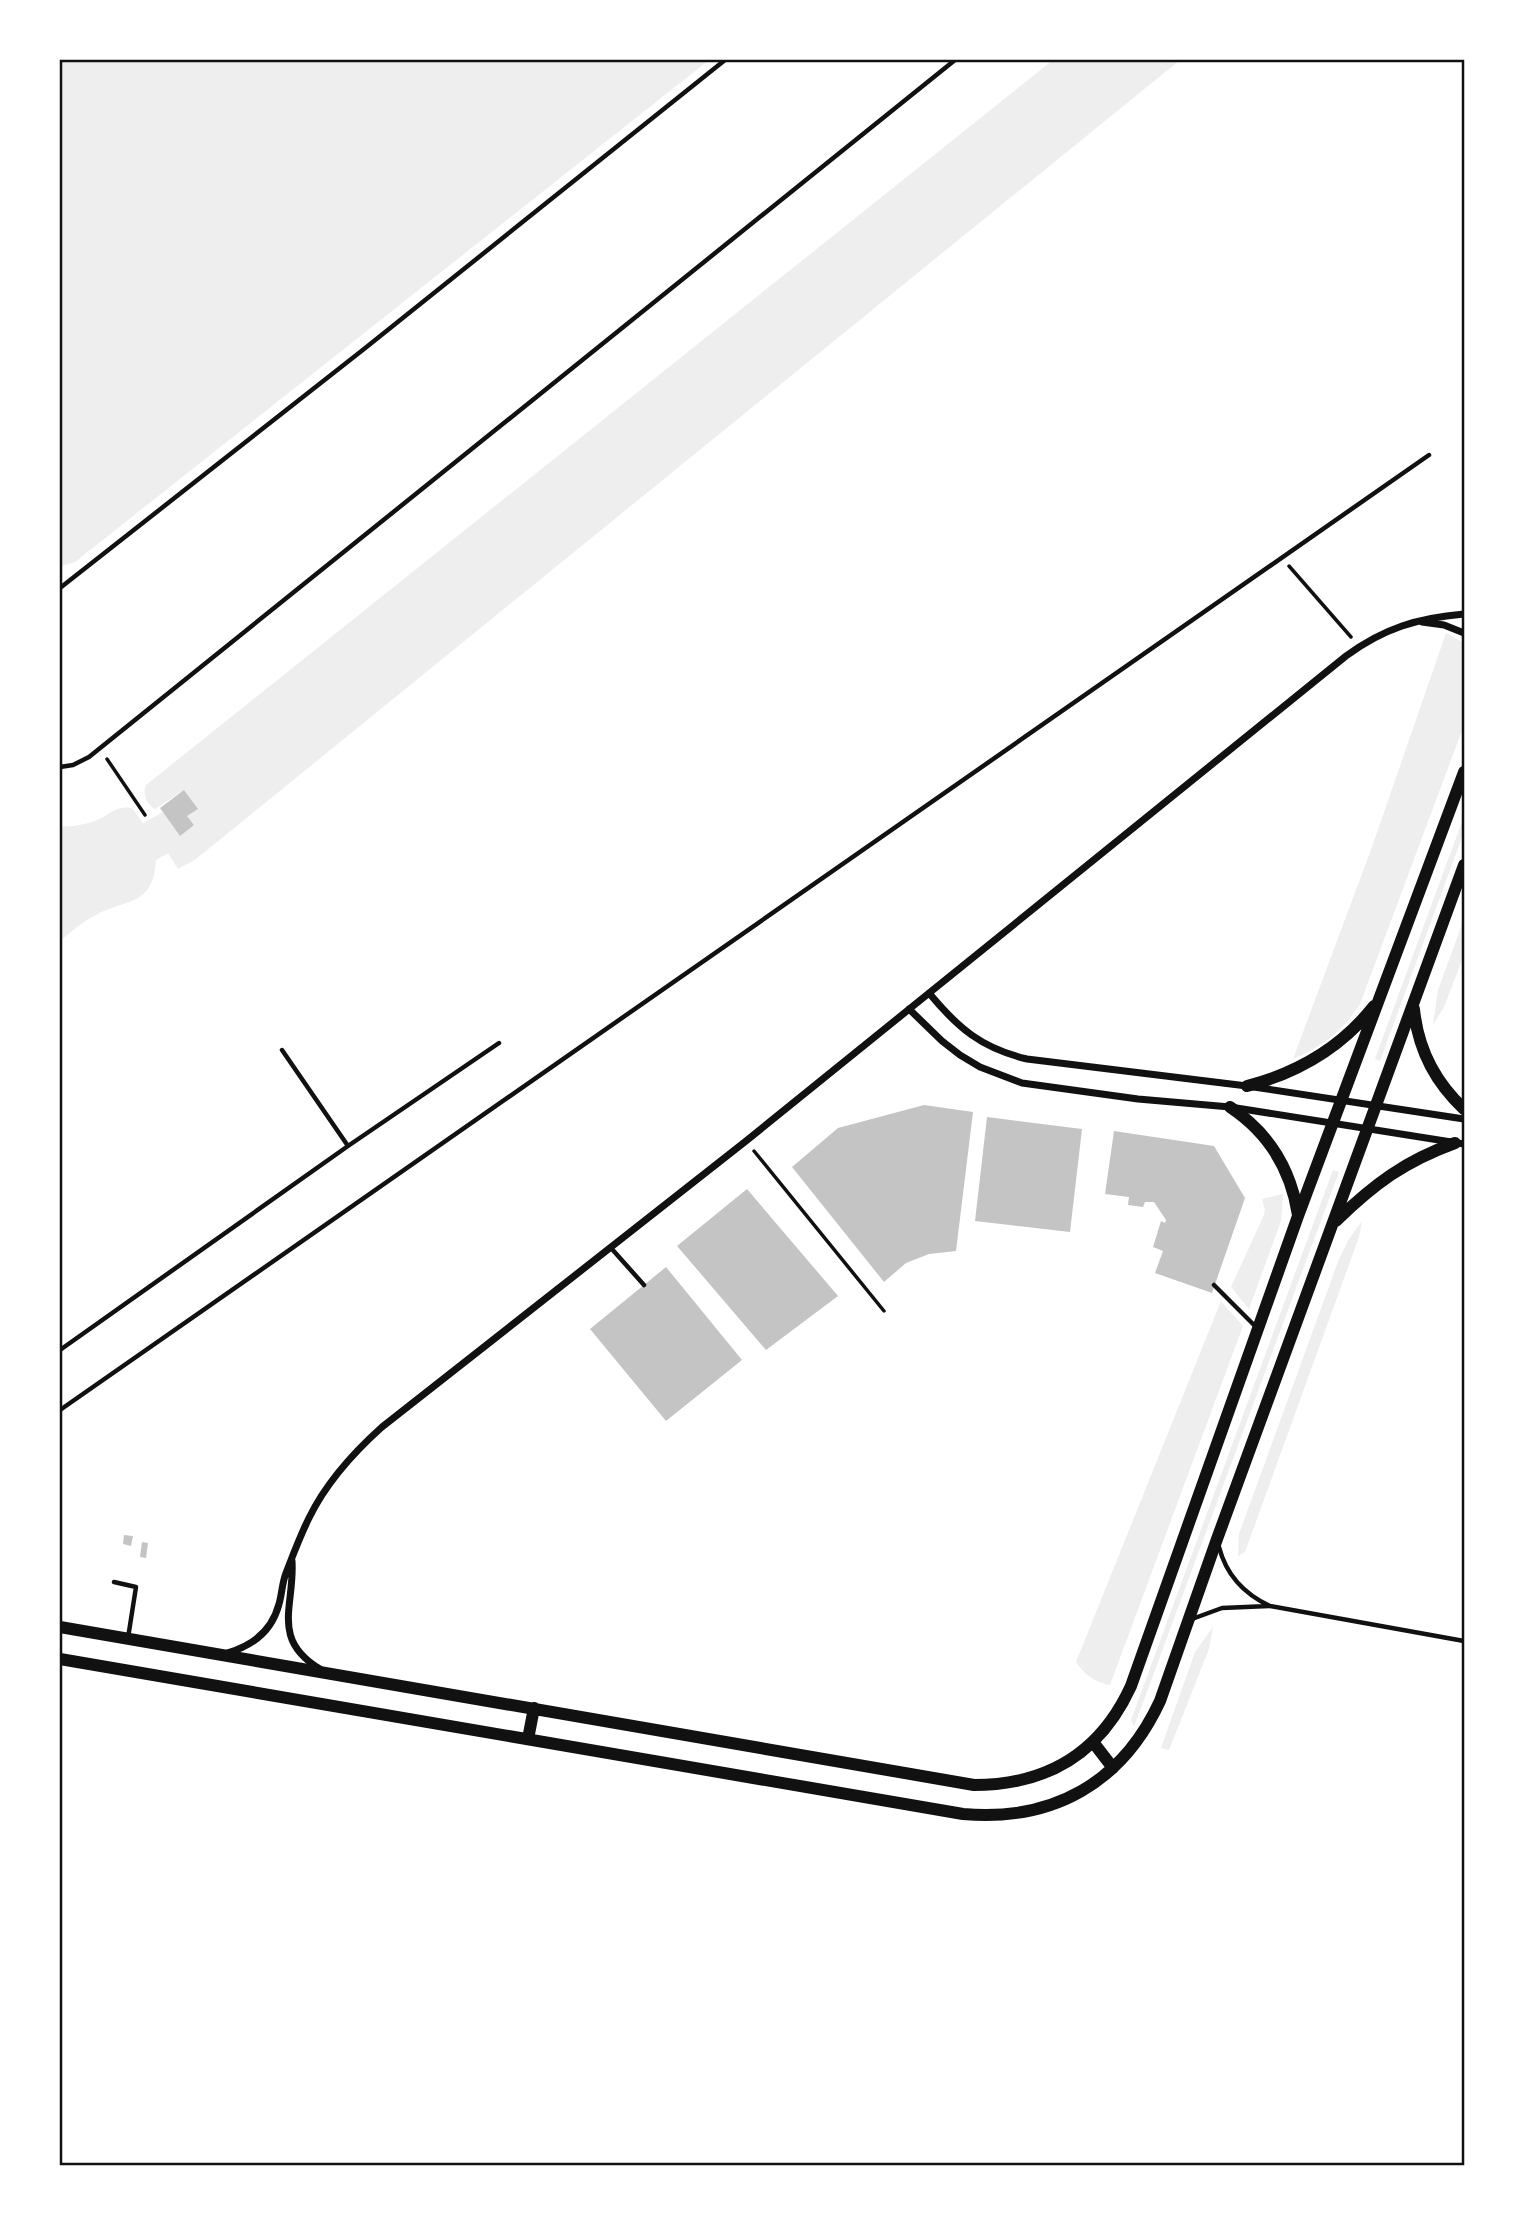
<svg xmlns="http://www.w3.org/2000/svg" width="1524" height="2225" font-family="Signika,sans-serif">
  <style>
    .green { fill: #eee }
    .building { fill: #c4c4c4 }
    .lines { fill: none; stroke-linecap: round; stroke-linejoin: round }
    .path { stroke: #111; stroke-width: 3.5 }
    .service { stroke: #111; stroke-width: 4.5 }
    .minor { stroke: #111; stroke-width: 7 }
    .tertiary { stroke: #111; stroke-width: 12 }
    .neatline { fill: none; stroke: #111; stroke-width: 2.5 }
  </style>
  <rect width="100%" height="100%" fill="#fff"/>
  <path class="green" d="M60,60H709L75,562L61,566H60Z
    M1053,60H1180L196,859L178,869L168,853L156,860C153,907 127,898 96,915C82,922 71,932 60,941V826C71,827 84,825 95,821C108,816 118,803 133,809L143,823L163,812L180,835L194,825L187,816L197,809L184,790L155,809C147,805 142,794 146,785Z
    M1446,633L1464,643V725L1360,1004C1343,1031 1322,1047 1293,1059L1372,847Z
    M1464,816V832L1380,1061L1375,1059Z
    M1464,919V955L1444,1007L1433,1025L1438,990Z
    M1333,1170L1339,1172L1134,1727L1131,1720Z
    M1283,1194L1281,1221L1249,1309L1231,1287L1264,1215L1265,1210L1262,1199Z
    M1362,1221L1359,1237L1245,1552L1238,1556L1239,1534L1339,1259L1349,1239Z
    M1221,1301L1243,1326L1110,1685C1094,1682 1085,1675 1076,1662Z
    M1213,1627L1209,1649L1169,1750L1161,1748L1195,1652Z"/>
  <path class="building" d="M184,790L198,809L187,816L194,825L180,836L160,808Z
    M924,1105L973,1112L956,1251L929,1254L906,1263L884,1282L792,1167L838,1128Z
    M987,1117L1082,1129L1070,1232L975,1221Z
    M1114,1131L1214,1146L1245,1198L1212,1293L1155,1273L1163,1251L1153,1247L1161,1221L1165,1223L1166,1220L1154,1202H1145L1143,1207L1128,1205L1129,1197L1105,1194Z
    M747,1189L838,1296L766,1350L677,1246Z
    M666,1267L742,1360L666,1421L590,1329Z
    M124,1535L133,1536L131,1546L123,1544Z
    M142,1542L148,1543L146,1558L140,1557Z"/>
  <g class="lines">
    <path class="path" d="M1289,566L1351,637
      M107,759L145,815
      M754,1151L884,1311"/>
    <path class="service" d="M60,588L364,349L725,60
      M60,767L73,765L89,757L955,60
      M282,1050L348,1146
      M611,1248L644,1285
      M1214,1285L1256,1327
      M60,1350L348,1146L499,1043
      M60,1410L1429,455
      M1219,1547C1226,1574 1244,1594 1270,1606L1464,1641
      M114,1582L136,1587L128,1638
      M1192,1619L1222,1608L1269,1606"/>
    <path class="minor" d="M1422,622L1444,625L1464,633
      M929,993C958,1028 981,1048 1027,1059L1247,1086L1464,1119
      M909,1009L942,1041L960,1055L980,1067L1022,1083L1138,1099L1230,1107L1464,1144
      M292,1561C295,1605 270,1639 320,1669
      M227,1653C252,1646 272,1631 279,1604C282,1594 282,1583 286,1573C293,1555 300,1536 309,1518C326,1483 353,1453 382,1427L746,1141L1346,656C1384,628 1418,618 1464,614"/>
    <path class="tertiary" d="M1414,1009C1418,1050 1435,1082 1464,1109
      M1247,1086C1297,1073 1341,1048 1374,1006
      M1230,1107C1269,1133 1291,1169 1298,1215
      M1336,1221C1374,1184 1405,1161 1455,1143
      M60,1627L974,1785C1047,1785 1100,1754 1131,1686L1298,1216L1464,772
      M60,1659L963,1814C1053,1822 1122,1783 1160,1701L1217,1539L1464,865
      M528,1739L534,1708
      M1093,1742L1113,1768"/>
  </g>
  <rect width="1524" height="2225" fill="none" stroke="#ffffff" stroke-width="122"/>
  <rect x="61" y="61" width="1402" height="2103" class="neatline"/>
</svg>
